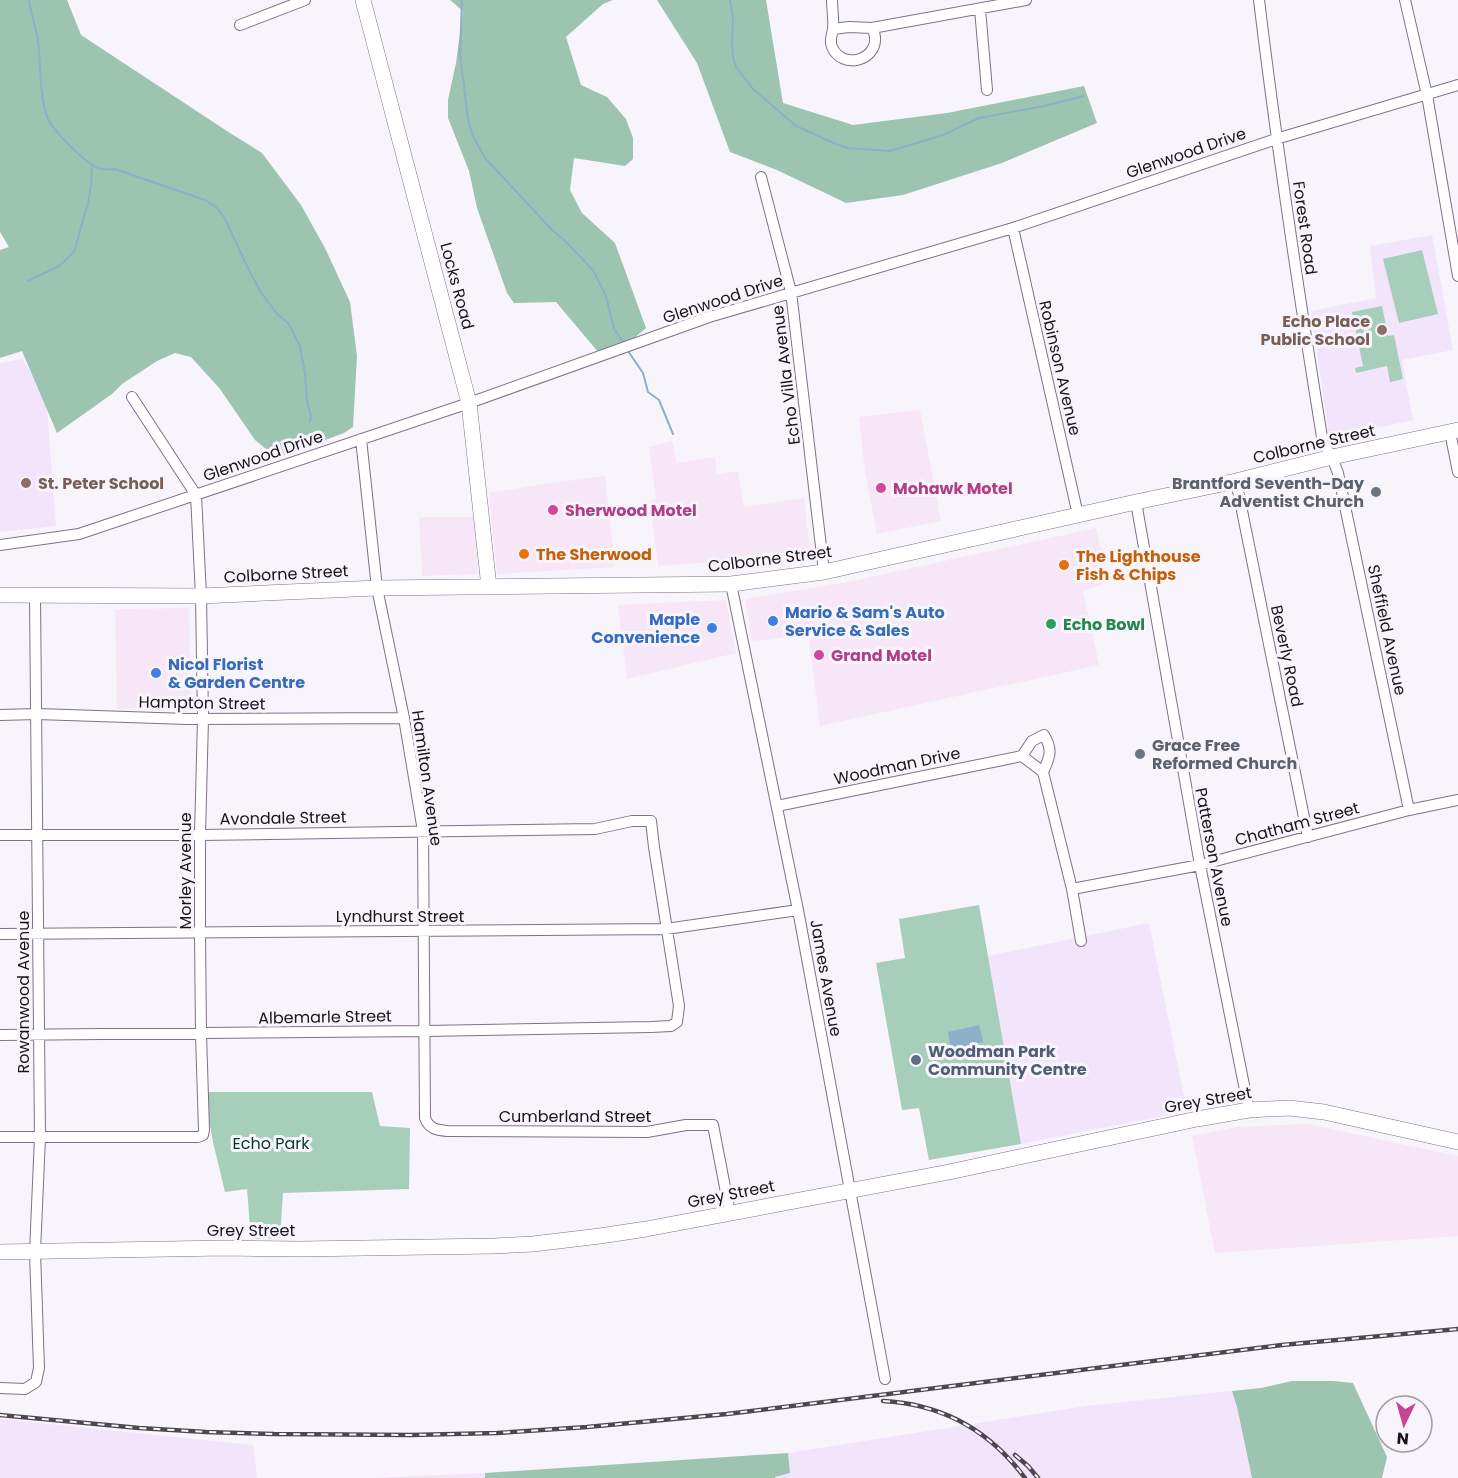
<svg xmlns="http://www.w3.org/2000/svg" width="1458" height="1478" font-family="Poppins,sans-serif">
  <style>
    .commercial { fill: #f6e6f8 }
    .built { fill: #f2e4fb }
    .green { fill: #a7cebb }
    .forest { fill: #9dc4b0 }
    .water { fill: #8eafc7 }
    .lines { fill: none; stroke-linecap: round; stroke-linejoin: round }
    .stream { stroke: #8eafc7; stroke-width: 2 }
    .street-casing { stroke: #816f8c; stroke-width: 12 }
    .secondary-casing { stroke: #816f8c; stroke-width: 16 }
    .street { stroke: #fff; stroke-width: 10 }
    .secondary { stroke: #fff; stroke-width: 15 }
    .rail-casing { stroke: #4c4650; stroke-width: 4.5 }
    .rail { stroke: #f8f4fb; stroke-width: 2; stroke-dasharray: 7; stroke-linecap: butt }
    .education-dot { fill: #8d6e63; stroke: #f8f4fb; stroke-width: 2 }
    .hotel-dot { fill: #d1479c; stroke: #f8f4fb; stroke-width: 2 }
    .worship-dot { fill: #6b7280; stroke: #f8f4fb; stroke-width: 2 }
    .food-dot { fill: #e8710a; stroke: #f8f4fb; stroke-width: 2 }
    .shop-dot { fill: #3f7fe0; stroke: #f8f4fb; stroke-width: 2 }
    .leisure-dot { fill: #2e9e5b; stroke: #f8f4fb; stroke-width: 2 }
    .service-dot { fill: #5c6f8a; stroke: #f8f4fb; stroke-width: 2 }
    .labels { text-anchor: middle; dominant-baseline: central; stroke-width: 6; stroke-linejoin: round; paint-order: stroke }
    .street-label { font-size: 16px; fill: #19121d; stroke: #f8f4fb }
    .education-label { font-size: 16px; font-weight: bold; fill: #785e54; stroke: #f8f4fb; text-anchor: end }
    .worship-label { font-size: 16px; font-weight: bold; fill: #5b616d; stroke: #f8f4fb; text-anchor: end }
    .hotel-label { font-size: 16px; font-weight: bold; fill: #b23c85; stroke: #f8f4fb; text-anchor: start }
    .food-label { font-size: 16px; font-weight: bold; fill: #c56008; stroke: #f8f4fb; text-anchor: start }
    .shop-label { font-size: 16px; font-weight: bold; fill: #366cbe; stroke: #f8f4fb; text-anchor: start }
    .leisure-label { font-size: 16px; font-weight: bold; fill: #27864d; stroke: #f8f4fb; text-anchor: start }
    .service-label { font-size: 16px; font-weight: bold; fill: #4e5e75; stroke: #f8f4fb; text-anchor: start }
    .park-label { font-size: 16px; fill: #033a27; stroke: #f8f4fb }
  </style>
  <rect width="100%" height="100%" fill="#f8f4fb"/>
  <path class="commercial" d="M920,410L941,521L877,534L865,472L859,417Z
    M672,441L677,463L715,457L717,475L738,471L744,507L804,498L810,550L727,561L658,566L650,501L656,499L649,447Z
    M605,476L615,567L497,574L489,493L544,484Z
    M419,517H474L478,567L477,574L422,576Z
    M1096,528L1109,582L1083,591L1099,665L820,726L808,634L752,642L745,599L848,582Z
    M726,600L736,653L627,679L618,605Z
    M189,608L191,708L117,709L115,609Z
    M1308,1124L1458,1156V1236L1215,1253L1192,1136L1236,1127Z"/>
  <path class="built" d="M1432,235L1453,350L1402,360L1413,420L1334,437L1329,436L1311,311L1376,298L1370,246Z
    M22,359L46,397L56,526L0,532V363Z
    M1149,923L1187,1111L1021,1144L988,956Z
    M1232,1391L1237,1407L1252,1478H775L774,1477L790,1473L788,1453L1086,1406Z
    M0,1419L253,1445L257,1478H0Z
    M485,1473V1478H373Z"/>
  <path class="green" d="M1422,250L1438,314L1399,323L1383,259Z
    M1382,306L1388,336L1394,335L1403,379L1390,382L1387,366L1356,373L1355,368L1363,366L1352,312Z
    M979,905L1021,1144L929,1160L919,1108L902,1110L876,963L905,958L899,919Z
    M204,1092H372L380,1126L410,1128L409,1189L283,1193L280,1238L251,1239L247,1189L225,1192L213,1142Z"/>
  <path class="forest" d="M0,0H67L81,35L230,133L262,153L301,205L325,248L350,302L357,356L353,427L344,433L277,458L255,440L220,389L191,357L175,353L157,361L122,384L112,394L57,433L22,351L0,358V250L9,247L0,232Z
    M450,0H613L603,4L566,37L581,85L607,97L626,119L633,138V159L625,166L574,158L570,190L582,213L615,243L646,328L625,346L599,353L556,302L514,303L507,293L477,208L469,171L448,118V100L456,63L463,11Z
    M657,0H766L783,103L853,125L947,113L1084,86L1097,123L1002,163L903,195L846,203L777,170L730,152L697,63Z
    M1292,1381H1333L1353,1383L1387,1457L1382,1478H1252L1237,1407L1232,1391L1261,1388Z
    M788,1453L790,1473L775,1477V1478H485V1473Z"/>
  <path class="water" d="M979,1025L983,1042L951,1049L948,1032Z"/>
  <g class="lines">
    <path class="stream" d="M29,0C31,14 36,27 38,41C41,65 39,90 46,114C49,128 87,165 101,169C105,170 111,169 115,169L205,200L216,207L224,217L247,266L260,291L277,314L288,323L300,346L305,374L307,401L311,416L310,422
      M462,0L460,54L468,120L472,134L485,158L553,231L564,240L593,270L606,296L614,329L624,343
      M730,0L733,17L732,42L733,57L736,67L753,89L796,126L836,144L848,148L890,151L943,135L979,118L1044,106L1084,96
      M28,281L59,266L74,252L88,203L91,186L92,166
      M628,351L643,373L648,392L659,400L673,434"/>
    <g class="street-casing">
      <path id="street" d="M832,0C832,9 834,20 833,29C832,36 829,40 832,47C842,70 877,61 875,37C875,34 873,31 872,28
        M1259,0C1277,148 1299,296 1323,443L1332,457L1338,473L1409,810
        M1405,0L1427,95L1458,276
        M980,9L987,90
        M240,25L305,0
        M833,29L849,27L872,28L1026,0
        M761,177L791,292L824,572
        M1013,228L1078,515
        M1450,432L1458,472
        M361,439L377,588L404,718L423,831L425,1118C429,1129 437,1130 447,1131L647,1132L686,1125H713L730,1213
        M1236,481L1308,837
        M1136,502L1200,865L1249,1110
        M0,545L79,534L469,403L709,317L1013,228L1276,139L1458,85
        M731,584L798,910L885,1379
        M0,715L37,714L187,719L404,718
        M1043,772L1072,889L1081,941
        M777,806L1022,756L1032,741L1044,735C1053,750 1050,757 1043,772L1022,756
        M0,835H200L595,829L632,821H651L654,847L679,1006L677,1022L671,1026L651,1027L425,1031L0,1035
        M1072,889L1200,865L1409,810L1458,800
        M0,934L666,929L798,910
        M0,1137H198L203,1135L204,1130L201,1034L200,932V835L203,719L201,596L196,495L132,397
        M0,1388L25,1389L36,1382L39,1368L35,1252L40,1137L35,596"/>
    </g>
    <g class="secondary-casing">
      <path id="secondary" d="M363,0L469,403L489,587
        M0,595L201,596L377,588L731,584L824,572L1136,502L1236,481L1332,457L1458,430
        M0,1252L224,1248L300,1249L494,1246L533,1244L600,1236L646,1229L949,1172L1197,1119L1249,1110L1289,1108L1324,1112L1458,1142"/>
    </g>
    <use href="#street" class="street"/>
    <use href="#secondary" class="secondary"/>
    <g class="rail-casing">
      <path id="rail" d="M883,1401C942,1404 990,1431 1025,1478
        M0,1415L139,1428L206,1432L274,1434L411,1435L497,1433L587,1427L727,1414L1282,1345L1458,1329
        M1015,1455L1028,1466L1038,1478"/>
    </g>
    <use href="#rail" class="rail"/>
  </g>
  <g class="education-dot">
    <circle cx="1382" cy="330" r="6"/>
    <circle cx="26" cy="483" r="6"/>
  </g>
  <g class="hotel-dot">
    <circle cx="881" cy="488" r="6"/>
    <circle cx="553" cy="510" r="6"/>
    <circle cx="819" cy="655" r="6"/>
  </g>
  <g class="worship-dot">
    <circle cx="1376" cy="492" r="6"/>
    <circle cx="1140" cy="754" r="6"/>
  </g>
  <g class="food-dot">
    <circle cx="524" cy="554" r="6"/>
    <circle cx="1064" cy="565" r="6"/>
  </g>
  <g class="shop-dot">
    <circle cx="773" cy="621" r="6"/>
    <circle cx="712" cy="628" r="6"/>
    <circle cx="156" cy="673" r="6"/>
  </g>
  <circle class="leisure-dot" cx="1051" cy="624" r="6"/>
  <circle class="service-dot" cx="916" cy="1060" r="6"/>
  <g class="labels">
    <g class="street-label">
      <text transform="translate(1186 153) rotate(-19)">Glenwood Drive</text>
      <text transform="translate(1305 228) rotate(82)">Forest Road</text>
      <text transform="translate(457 286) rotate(75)">Locks Road</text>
      <text transform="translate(723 299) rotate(-18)">Glenwood Drive</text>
      <text transform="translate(1060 368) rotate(77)">Robinson Avenue</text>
      <text transform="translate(786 375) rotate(-97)">Echo Villa Avenue</text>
      <text transform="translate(1314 444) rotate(-13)">Colborne Street</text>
      <text transform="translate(263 456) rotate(-19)">Glenwood Drive</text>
      <text transform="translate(770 559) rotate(-7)">Colborne Street</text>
      <text transform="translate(286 574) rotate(-3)">Colborne Street</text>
      <text transform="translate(1387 630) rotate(78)">Sheffield Avenue</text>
      <text transform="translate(1287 656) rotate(78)">Beverly Road</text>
      <text transform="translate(202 703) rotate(1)">Hampton Street</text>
      <text transform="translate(897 766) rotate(-12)">Woodman Drive</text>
      <text transform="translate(427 778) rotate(82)">Hamilton Avenue</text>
      <text transform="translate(283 818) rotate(-1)">Avondale Street</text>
      <text transform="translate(1297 824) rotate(-15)">Chatham Street</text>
      <text transform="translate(1214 857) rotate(79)">Patterson Avenue</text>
      <text transform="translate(185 871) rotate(-90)">Morley Avenue</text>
      <text x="400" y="916">Lyndhurst Street</text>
      <text transform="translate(826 978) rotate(80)">James Avenue</text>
      <text transform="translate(23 992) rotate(-90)">Rowanwood Avenue</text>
      <text transform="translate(325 1017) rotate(-1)">Albemarle Street</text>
      <text transform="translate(1208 1100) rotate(-10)">Grey Street</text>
      <text x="575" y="1116">Cumberland Street</text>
      <text transform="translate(731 1194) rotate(-11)">Grey Street</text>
      <text x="251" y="1230">Grey Street</text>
    </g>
    <g class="education-label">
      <text x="1370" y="321">Echo Place<tspan x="1370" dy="18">Public School</tspan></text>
      <text x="38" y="483" text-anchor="start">St. Peter School</text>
    </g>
    <g class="worship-label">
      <text x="1364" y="483">Brantford Seventh-Day<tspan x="1364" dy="18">Adventist Church</tspan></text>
      <text x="1152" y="745" text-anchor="start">Grace Free<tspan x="1152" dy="18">Reformed Church</tspan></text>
    </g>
    <g class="hotel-label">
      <text x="893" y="488">Mohawk Motel</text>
      <text x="565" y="510">Sherwood Motel</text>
      <text x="831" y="655">Grand Motel</text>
    </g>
    <g class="food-label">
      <text x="536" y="554">The Sherwood</text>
      <text x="1076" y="556">The Lighthouse<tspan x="1076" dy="18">Fish &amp; Chips</tspan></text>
    </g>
    <g class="shop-label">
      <text x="785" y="612">Mario &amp; Sam's Auto<tspan x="785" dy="18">Service &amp; Sales</tspan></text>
      <text x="700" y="619" text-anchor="end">Maple<tspan x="700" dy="18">Convenience</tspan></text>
      <text x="168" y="664">Nicol Florist<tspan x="168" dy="18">&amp; Garden Centre</tspan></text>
    </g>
    <g class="leisure-label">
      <text x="1063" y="624">Echo Bowl</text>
    </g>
    <g class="service-label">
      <text x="928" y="1051">Woodman Park<tspan x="928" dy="18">Community Centre</tspan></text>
    </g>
    <g class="park-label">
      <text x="271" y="1143">Echo Park</text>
    </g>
  </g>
  <g transform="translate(1404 1424) rotate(185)"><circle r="28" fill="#f8f4fb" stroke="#9f9aa2" stroke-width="1.5"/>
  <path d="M0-4.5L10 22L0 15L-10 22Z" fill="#c44795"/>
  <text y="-9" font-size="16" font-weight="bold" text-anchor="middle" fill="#19121d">N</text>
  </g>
</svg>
